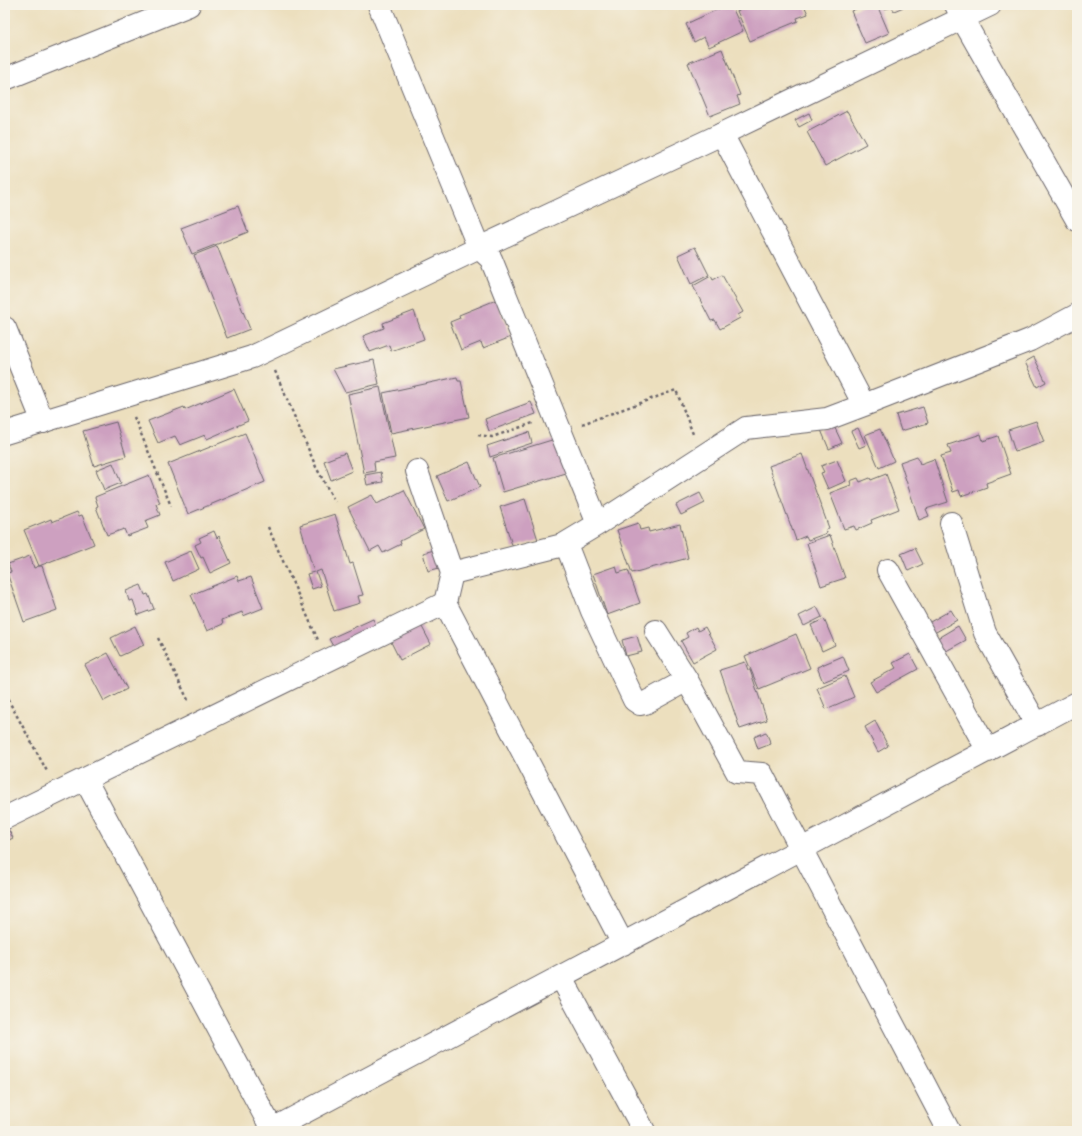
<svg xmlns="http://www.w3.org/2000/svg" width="1082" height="1136" font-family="Dekko,sans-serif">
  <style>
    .building { fill: #cda0c0 }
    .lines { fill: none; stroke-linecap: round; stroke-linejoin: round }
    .street-casing { stroke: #696469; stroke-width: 24 }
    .secondary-casing { stroke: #696469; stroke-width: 24 }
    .path { stroke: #696469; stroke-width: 2.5; stroke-dasharray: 3 3; stroke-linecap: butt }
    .street { stroke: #fff; stroke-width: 22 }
    .secondary { stroke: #fff; stroke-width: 22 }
  </style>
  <rect width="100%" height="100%" fill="#f7f3e8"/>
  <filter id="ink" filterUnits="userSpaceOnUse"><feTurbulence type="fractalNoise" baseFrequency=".025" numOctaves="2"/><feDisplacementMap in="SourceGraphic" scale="8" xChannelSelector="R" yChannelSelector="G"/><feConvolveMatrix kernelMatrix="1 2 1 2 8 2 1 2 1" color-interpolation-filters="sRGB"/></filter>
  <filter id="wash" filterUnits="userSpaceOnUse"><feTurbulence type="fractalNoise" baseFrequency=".012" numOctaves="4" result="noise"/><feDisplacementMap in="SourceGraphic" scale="16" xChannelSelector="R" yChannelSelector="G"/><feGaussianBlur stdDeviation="0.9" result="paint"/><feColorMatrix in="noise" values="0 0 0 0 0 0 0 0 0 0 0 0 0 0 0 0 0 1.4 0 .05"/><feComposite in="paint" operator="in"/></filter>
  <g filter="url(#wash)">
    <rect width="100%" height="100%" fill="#ecdfbe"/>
    <g id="blocks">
      <path class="building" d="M727,5H731L743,31L709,47L704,37L694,42L686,24Z
        M749,5H804L808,14L797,18L798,21L750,41L737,11Z
        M865,5H877L889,33L865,43L851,11Z
        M882,5H908L894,11L892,7L884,9Z
        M722,49L740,95L737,96L740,104L710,116L688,63Z
        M847,111L866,144L825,166L807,132Z
        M809,113L812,120L799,127L795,120Z
        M238,206L248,232L192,254L181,228Z
        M217,246L250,329L227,338L194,255Z
        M695,247L709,275L691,284L678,255Z
        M722,275L743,312L738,315L740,318L720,329L715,320L711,321L693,286L711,276L713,280Z
        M496,300L511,337L483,348L481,342L461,350L450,322L460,318L459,315Z
        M414,311L424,339L391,351L389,345L370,352L363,336L384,328L383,323Z
        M1034,357L1046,382L1037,387L1025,362Z
        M374,360L379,384L345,392L333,369Z
        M457,377L458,381H461L469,417L391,433L383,393Z
        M380,387L395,458L374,462L375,471L364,473L348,394Z
        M234,389L248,421L207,439L205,435L180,445L175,436L158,443L148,421L184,407L185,410Z
        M531,402L536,414L489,431L485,419Z
        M923,407L928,423L901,431L896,415Z
        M1036,421L1044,442L1015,452L1008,430Z
        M116,422L126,456L94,466L83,431Z
        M833,424L842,443L829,449L821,430Z
        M858,428L866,445L859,448L851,431Z
        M880,429L894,461L879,468L865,435Z
        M529,432L532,443L490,457L487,446Z
        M245,433L265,482L188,514L168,464Z
        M981,434L983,441L998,436L1011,474L986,483L987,487L961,496L959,490L953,492L941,456L951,453L948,445Z
        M555,439L566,473L503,492L493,458Z
        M345,453L352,471L331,480L324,461Z
        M802,454L829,528L826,529L827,533L808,540L806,536L796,540L769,466Z
        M917,456L920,464L934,459L948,502L926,509L929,516L919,520L900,462Z
        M837,460L846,481L828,489L821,473L824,472L821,466Z
        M469,462L480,487L448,501L437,476Z
        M113,463L121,483L104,490L96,470Z
        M381,472L383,482L367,485L365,475Z
        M886,474L899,509L871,520L872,523L856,530L854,526L844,529L830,493L851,485L850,481L858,478L860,482L870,478L871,480Z
        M149,475L160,503L156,504L160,515L145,521L148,528L127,536L124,529L107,535L96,507L98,506L95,497Z
        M404,490L424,529L400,541L401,544L383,553L379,546L370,551L348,507L372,495L377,504Z
        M700,493L705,503L681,515L676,505Z
        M525,499L538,540L513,548L500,507Z
        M77,512L79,516L82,515L94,544L39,566H42L57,610L24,622L7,573L11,572L8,564L30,556L34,568L39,566L24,530L51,519L52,522Z
        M335,514L350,564L353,563L363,595L358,596L360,603L334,611L321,570L316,572L321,586L312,589L307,574L314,572L300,525Z
        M638,523L640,530L648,528L649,532L680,524L688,558L632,573L617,530Z
        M214,531L217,538L219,536L231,563L210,573L203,557L201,558L195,545L201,542L199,538Z
        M830,535L845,578L821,586L807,543Z
        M915,548L923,564L908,571L901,554Z
        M438,549L443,567L428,571L423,553Z
        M191,551L199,569L173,581L165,562Z
        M616,566L618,573L628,570L640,603L607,615L593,574Z
        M237,576L239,581L251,577L263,608L243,616L242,612L222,620L223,624L207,631L191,595Z
        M141,585L145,595L148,594L154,609L138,615L133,600L129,601L126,591Z
        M817,607L822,617L804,626L799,616Z
        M951,610L957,620L929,636L923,626Z
        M373,619L378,630L335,650L329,639Z
        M824,619L835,645L822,651L811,625Z
        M421,625L431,644L400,660L390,640Z
        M135,626L144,645L120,656L111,638Z
        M958,626L966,640L939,655L931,642Z
        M696,627L698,631L705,627L717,649L693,662L681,641L688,637L686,633Z
        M796,634L810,668L759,689L745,656Z
        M637,636L642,652L626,656L622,640Z
        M108,653L127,689L104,701L85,665Z
        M910,654L918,669L876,692L870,682L896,668L893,663Z
        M843,656L849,671L823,682L817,667Z
        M745,662L748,670H750L767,720L740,729L720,670Z
        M845,676L854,697L826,709L817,688Z
        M875,721L888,746L878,752L865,727Z
        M766,732L771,744L758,749L754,737Z
        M7,827L13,838L5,842V828Z"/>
    </g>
  </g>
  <g filter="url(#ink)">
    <use href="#blocks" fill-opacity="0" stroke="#696469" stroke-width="1"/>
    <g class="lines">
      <g class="street-casing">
        <path id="street" d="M379,5L479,248L491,259L598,524L746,428L827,419L864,405
          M956,5L962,18L1077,220
          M5,79L189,5
          M722,134L864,405L1030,340L1077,315
          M5,328L43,422
          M417,471L452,573L445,603L623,944
          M951,523L985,633L1037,725
          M566,544L592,611L634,700L640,704L645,703L687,680
          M888,570L988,751
          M452,573L563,545L598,524
          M656,631L687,680L737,772L762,774L949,1131
          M85,779L273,1131
          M561,977L644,1131
          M269,1131L1077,703"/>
      </g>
      <g class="secondary-casing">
        <path id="secondary" d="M5,433L252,357L479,248L722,134L990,5
          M5,818L445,603"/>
      </g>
      <path class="path" d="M275,371L316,467L335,502
        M134,417L171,506
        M582,424L676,390L693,434
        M478,435L492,437L533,423
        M268,527L318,640
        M158,638L189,702
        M5,694L48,773"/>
      <use href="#street" class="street"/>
      <use href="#secondary" class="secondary"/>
    </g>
  </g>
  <rect width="1082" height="1136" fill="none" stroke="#f7f3e8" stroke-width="20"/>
</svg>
